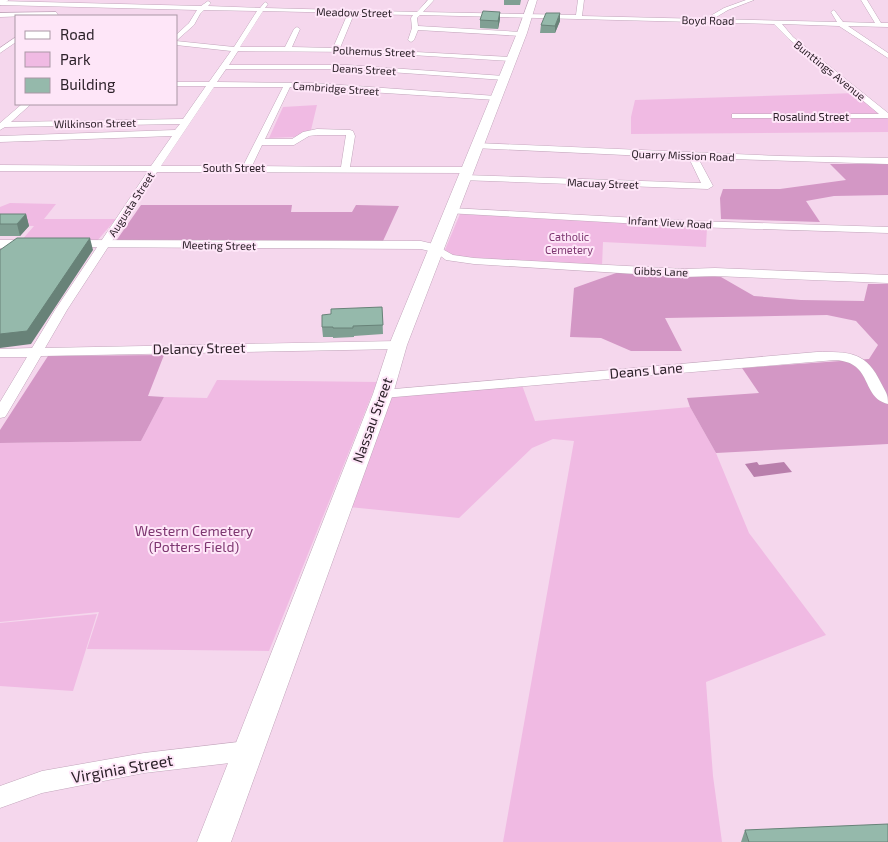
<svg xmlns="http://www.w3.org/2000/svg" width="888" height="842" font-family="'Exo 2',sans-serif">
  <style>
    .green { fill: #f0bae3 }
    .forest { fill: #d397c5 }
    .water { fill: #b97fac }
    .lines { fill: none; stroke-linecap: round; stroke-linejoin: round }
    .minor-casing { stroke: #c2a5bb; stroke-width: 1 }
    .tertiary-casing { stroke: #c2a5bb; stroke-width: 1 }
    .secondary-casing { stroke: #c2a5bb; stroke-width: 1 }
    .primary-casing { stroke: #c2a5bb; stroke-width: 1 }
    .minor { fill: #fff; fill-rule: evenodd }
    .tertiary { fill: #fff; fill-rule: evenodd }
    .secondary { fill: #fff; fill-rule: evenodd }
    .primary { fill: #fff; fill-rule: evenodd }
    .wall { fill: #809f93 }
    .shaded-wall { fill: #688278 }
    .building { fill: #95b9ab; stroke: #688278 }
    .labels { text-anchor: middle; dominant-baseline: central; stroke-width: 4; stroke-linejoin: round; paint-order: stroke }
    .far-street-label { font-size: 11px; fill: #2c2129; stroke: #fee6f8 }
    .far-park-label { font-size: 11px; fill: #7e3771; stroke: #fee6f8 }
    .street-label { font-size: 14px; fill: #2c2129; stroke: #fee6f8 }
    .park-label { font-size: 14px; fill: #7e3771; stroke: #fee6f8 }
    .near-street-label { font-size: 16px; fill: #2c2129; stroke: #fee6f8 }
  </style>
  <rect width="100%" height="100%" fill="#f5d7ed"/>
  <path class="green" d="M857,93L888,119V132L631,134V117L635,100Z
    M317,105L311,130L295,137L269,138L283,107Z
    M10,203L56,204L44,219H116L97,241H21L34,226L0,225V207Z
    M460,214L707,227L706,247L603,242L602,266L450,256L444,252Z
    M217,380L377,382L269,651L87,649L99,612L0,622V443L141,441L164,397L207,398Z
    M522,385L535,421L690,407L716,453L749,533L826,635L706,682L713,776L722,842H503L574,441L553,439L532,448L459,518L349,507L391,397Z
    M97,614L73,691L0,686V623Z"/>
  <path class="forest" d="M830,164H888V195L834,196L806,201L820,222L721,219L720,198L723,189H780L846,180Z
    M141,205H292L291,212H352L356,205L399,206L383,241H116Z
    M619,272L721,277L754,296L801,300L864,301L868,284H888V444L716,453L690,407L687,398L759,393L742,368L869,359L878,345L856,321L827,315L665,318L682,351H631L601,338L570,337L574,288Z
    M164,355L148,396L164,397L141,441L0,443V430L48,356Z"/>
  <path class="water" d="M757,462L759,465L784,462L792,472L754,477L745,464Z"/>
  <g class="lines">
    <g class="minor-casing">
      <path id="minor" d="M428,0H434L423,12L576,15L578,0H584L582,16L705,19L724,8L746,0H754L728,10L713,19L837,22L831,12L834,10L843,22L875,23L861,0H867L881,23H888V27L848,26L888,53V58L839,26L782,24L793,37L888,113V118H732V114H879L789,39L774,24L420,15L417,18L418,26L521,32L524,34L521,36L418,30L414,40L411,42L408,40L412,28L411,18L413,15L354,14L340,48L511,57L515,59L511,61L362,52L238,51L229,65H347L504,76L508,78L504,80L347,69H226L217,82L313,83L496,96L500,98L496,100L290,87L265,139H292L303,132L317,129L350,130L353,131L355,136L350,167H467L472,170L467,173L157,172L67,310L45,348L398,341L405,345L398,349L41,356L7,414L5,417L0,418V402L27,357H0V349L32,348L55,310L148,171H0V165L151,166L172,136L0,142V136L175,130L180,124L5,127L0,130V123L22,104H31L11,122L183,119L206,86H176V82H209L231,51L176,45V41L234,47L257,11L204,10L200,14L194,25L176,41V35L189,23L197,10L0,5V1L201,6L208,1L211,3L208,6L260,8L265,2L268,4L265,8L417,12ZM263,11L348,13L333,48L292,47L300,29L297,27L294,29L285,47H240ZM214,87H283L243,166H161ZM317,135H346L341,167L252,166L262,145H294L309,136Z
        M56,12L58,15L0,17V13Z
        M16,37V42L0,53V48Z
        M477,143L780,156L888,158V164L698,158L713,186L708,189L461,180L459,178L464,175L701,183L689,158L474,148L473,146Z
        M451,208L694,221L888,227V233L694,227L447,213L446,211L447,209Z
        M437,246L453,255L474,258L684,269L715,268L888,275V283L715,276L684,277L474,264L446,260L431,249Z
        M817,352C849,352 866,351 881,383C886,393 888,393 888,404C860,397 874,362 835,360L383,398L378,397L376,394L378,391L383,390Z
        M247,741L255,744L258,751L255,758L247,761L144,773L42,793L0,808V786L42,771L144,753Z"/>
    </g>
    <g class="tertiary-casing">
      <path id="tertiary" d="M0,240H34L41,244L34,248H0Z
        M66,240L421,241L442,246L444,249L437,253L421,249L61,247L59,244Z"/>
    </g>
    <g class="secondary-casing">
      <path id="secondary" d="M529,0H537L527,33L407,345L393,394L231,842H197L373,394L389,345L517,33Z"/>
    </g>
    <g class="primary-casing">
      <path id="primary" d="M0,0H9L0,5Z"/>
    </g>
    <use href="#minor" class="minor"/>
    <use href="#tertiary" class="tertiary"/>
    <use href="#secondary" class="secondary"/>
    <use href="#primary" class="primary"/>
  </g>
  <path class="wall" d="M504,0H521L520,5H504Z
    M500,12V19L498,29L480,28V20Z
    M560,21L555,33H540L541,25Z
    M0,214H26L29,226L20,236H0Z
    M382,307L383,334L354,336V337L333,338V337H323L322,327L331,314Z
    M745,830L888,842H741Z"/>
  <path class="shaded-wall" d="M500,12V19L498,29V21Z
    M560,13V21L555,33V26Z
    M26,214L29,226L20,236L17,224Z
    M90,238L93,250L31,344L0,348V334Z"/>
  <path class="building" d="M483,11L500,12L498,21L480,20Z
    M546,13H560L555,26L541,25Z
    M0,214H26L17,224H0Z
    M17,238H90L27,331L0,334V250Z
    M382,307L383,325L353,326V328H333V327H322V315L331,314V309Z
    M888,824V842H749L745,830Z"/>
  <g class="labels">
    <g class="far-street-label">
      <text transform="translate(354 12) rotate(1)">Meadow Street</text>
      <text transform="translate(708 20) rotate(1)">Boyd Road</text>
      <text transform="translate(374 51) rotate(2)">Polhemus Street</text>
      <text transform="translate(364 69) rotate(3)">Deans Street</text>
      <text transform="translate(830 70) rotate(39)">Bunttings Avenue</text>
      <text transform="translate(336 88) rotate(4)">Cambridge Street</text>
      <text x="811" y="116">Rosalind Street</text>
      <text transform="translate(95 123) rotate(-1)">Wilkinson Street</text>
      <text transform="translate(683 155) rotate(2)">Quarry Mission Road</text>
      <text x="234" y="167">South Street</text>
      <text transform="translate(603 183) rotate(2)">Macuay Street</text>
      <text transform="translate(131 204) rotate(-57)">Augusta Street</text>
      <text transform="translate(670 222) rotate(3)">Infant View Road</text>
      <text transform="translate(219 245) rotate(1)">Meeting Street</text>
      <text transform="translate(661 271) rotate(2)">Gibbs Lane</text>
    </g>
    <g class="far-park-label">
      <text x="569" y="236">Catholic<tspan x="569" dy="13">Cemetery</tspan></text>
    </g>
    <g class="street-label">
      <text transform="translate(199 348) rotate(-1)">Delancy Street</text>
      <text transform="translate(646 370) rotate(-5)">Deans Lane</text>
      <text transform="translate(372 420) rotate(-70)">Nassau Street</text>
    </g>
    <g class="park-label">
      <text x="194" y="530">Western Cemetery<tspan x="194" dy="16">(Potters Field)</tspan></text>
    </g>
    <g class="near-street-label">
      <text transform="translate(122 768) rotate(-10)">Virginia Street</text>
    </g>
  </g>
  <rect x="15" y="15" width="162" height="90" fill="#fee6f8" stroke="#aa97a5"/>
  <rect x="25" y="31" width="25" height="8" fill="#ffffff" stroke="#aa97a5"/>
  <text x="60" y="40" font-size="15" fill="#2c2129">Road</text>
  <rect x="25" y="52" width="25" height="15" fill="#f0bae3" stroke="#aa97a5"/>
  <text x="60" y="65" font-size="15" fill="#2c2129">Park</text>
  <rect x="25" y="78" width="25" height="15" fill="#95b9ab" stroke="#aa97a5"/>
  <text x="60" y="90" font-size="15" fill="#2c2129">Building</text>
</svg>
